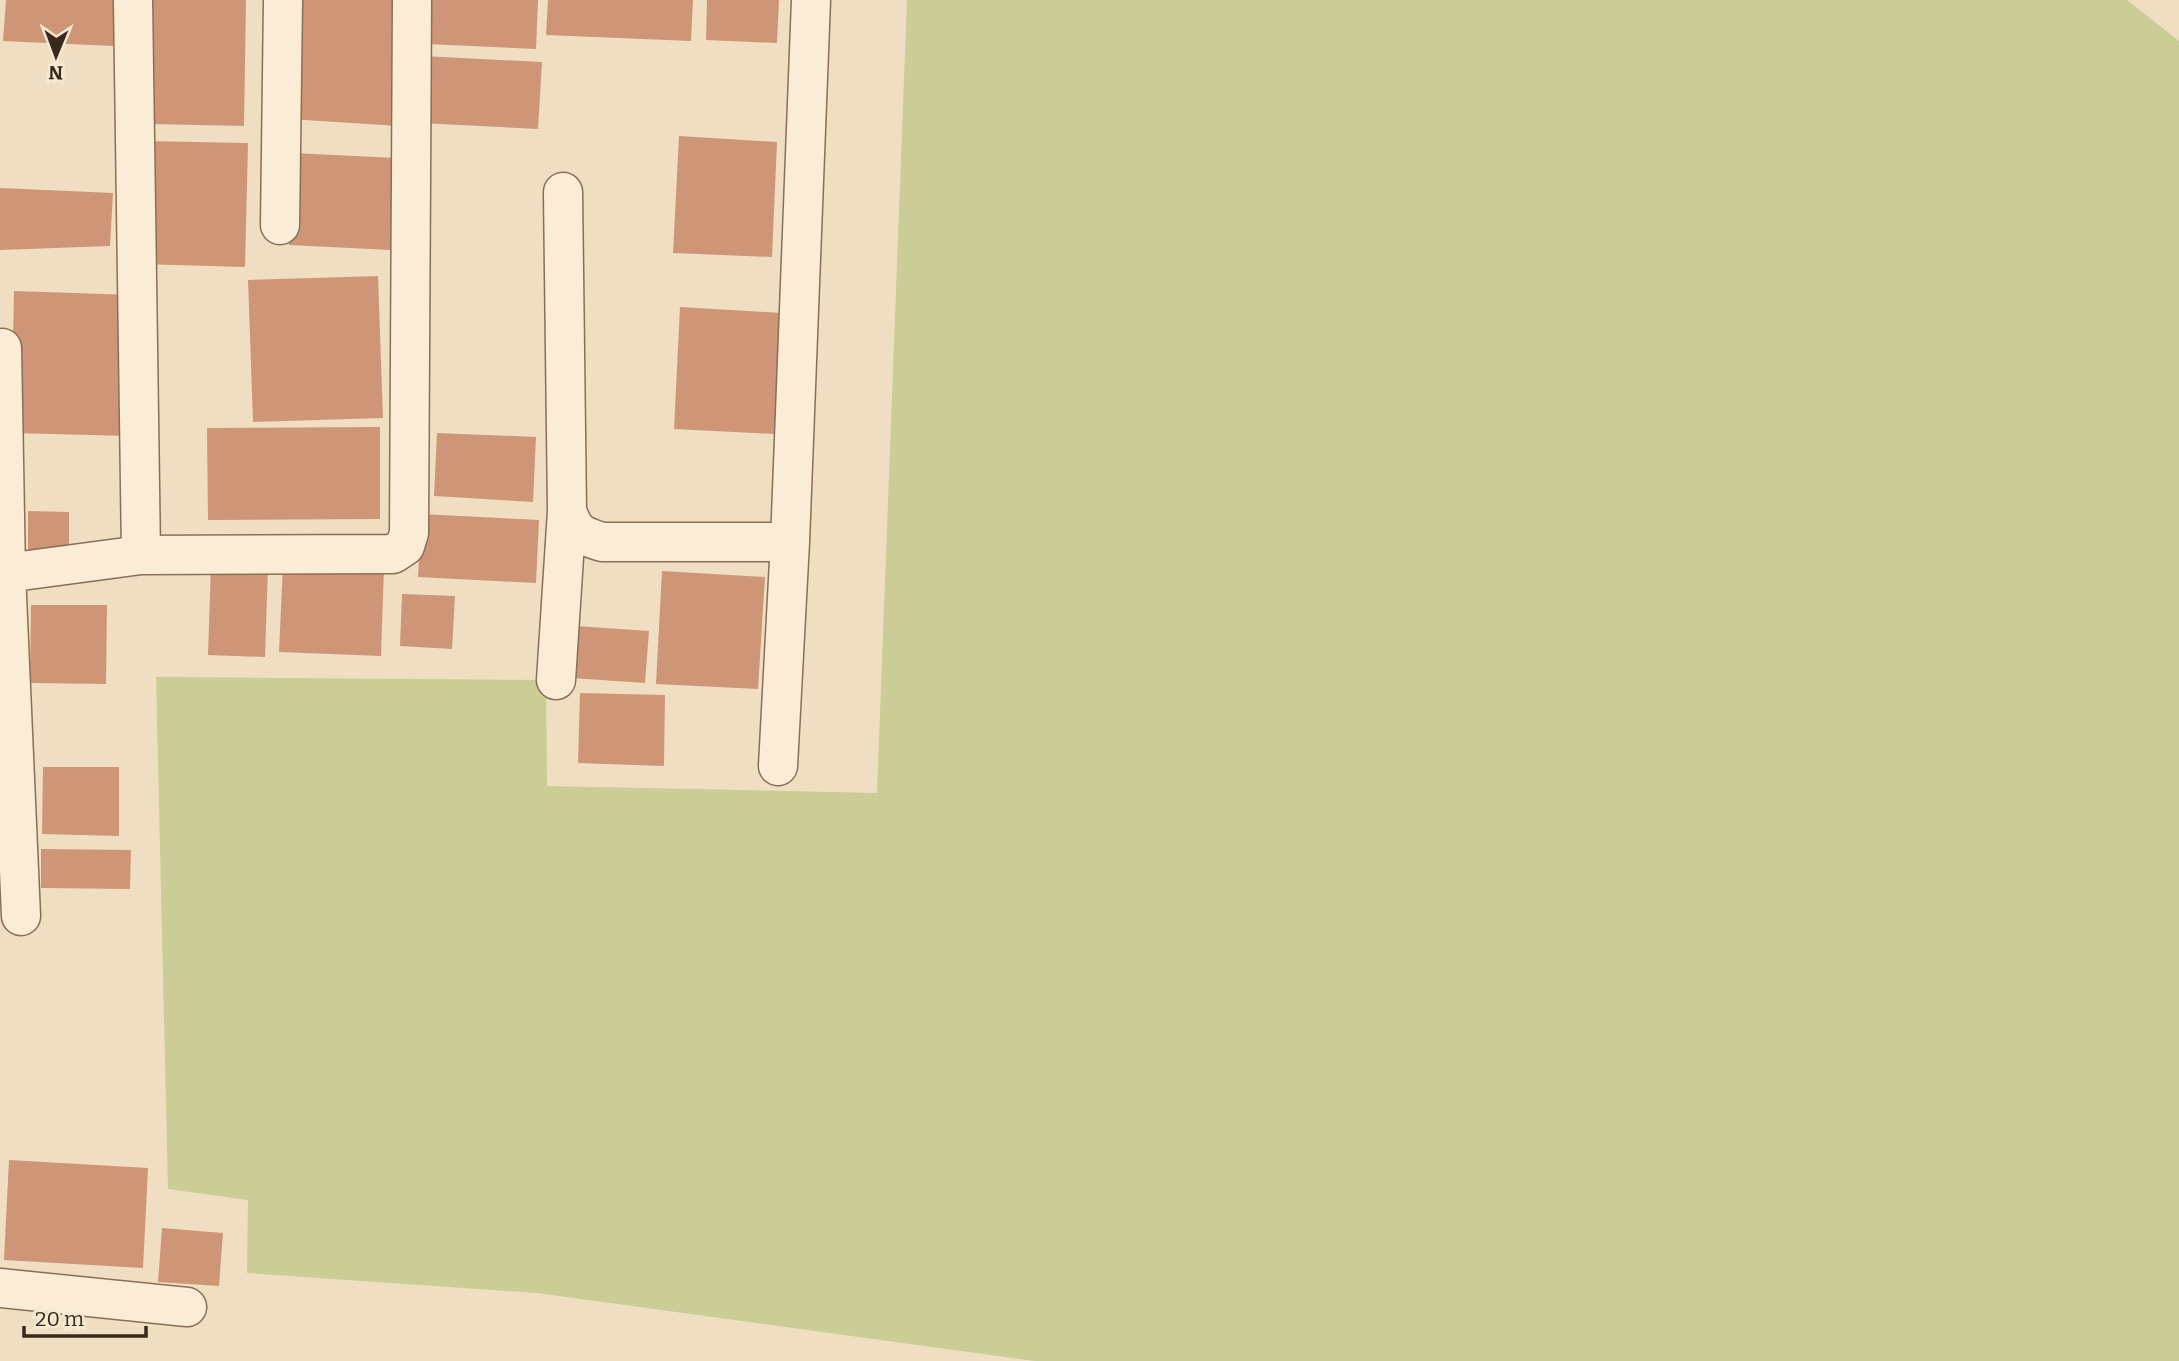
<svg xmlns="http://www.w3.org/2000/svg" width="2179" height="1361" font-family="Bitter,serif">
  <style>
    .green { fill: #cacd95 }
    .building { fill: #ce9576 }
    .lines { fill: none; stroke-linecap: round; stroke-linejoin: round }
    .minor-casing { stroke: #896f58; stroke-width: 41 }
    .minor { stroke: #faecd5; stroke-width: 38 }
  </style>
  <rect width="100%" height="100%" fill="#efdec1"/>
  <path class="green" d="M907,0H2127L2179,41V1361H1035L537,1293L247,1273L248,1200L168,1189L156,677L546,680L547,786L877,793Z"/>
  <path class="building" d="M6,0H115L113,46L3,41Z
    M152,0H246L244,126L150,124Z
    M296,0H407L399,126L289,119Z
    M428,0H538L536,49L426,44Z
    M548,0H693L691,41L546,35Z
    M707,0H779L777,43L706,40Z
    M423,56L542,62L538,129L420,123Z
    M679,136L777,142L772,257L673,253Z
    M143,141L248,143L245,267L140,264Z
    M293,153L396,158L391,250L289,245Z
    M0,188L113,193L110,246L0,250Z
    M378,276L383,418L253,422L248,280Z
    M14,291L133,295L129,436L11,433Z
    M680,307L781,313L775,434L674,429Z
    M380,427V519L208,520L207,428Z
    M437,433L536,437L533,502L434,496Z
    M28,511L69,512V560H28Z
    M421,514L539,520L536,583L418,577Z
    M283,564L384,568L381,656L279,652Z
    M211,565L268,567L265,657L208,655Z
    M662,571L765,577L758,689L656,684Z
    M402,594L455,596L452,649L400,646Z
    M31,605H107L106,684L30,683Z
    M576,626L649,631L645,683L572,678Z
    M580,693L665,695L664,766L578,763Z
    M43,767H119V836L42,834Z
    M41,849L131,850L130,889L41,888Z
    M9,1160L148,1168L143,1268L4,1260Z
    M162,1228L223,1233L219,1286L158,1282Z"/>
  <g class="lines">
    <g class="minor-casing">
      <path id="minor" d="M133,0L141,555
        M563,192L567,511C575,533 580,535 602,542H790
        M280,225L283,0
        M2,348L6,573L21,916
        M6,573L141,555L393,554L405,546L409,533L412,0
        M556,680L567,511
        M778,766L790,542L811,0
        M0,1288L187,1307"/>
    </g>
    <use href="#minor" class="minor"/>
  </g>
  <g transform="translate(56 56) rotate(181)" stroke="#f6e9d1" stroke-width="5" paint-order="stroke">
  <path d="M0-5L12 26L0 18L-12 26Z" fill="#38281d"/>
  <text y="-10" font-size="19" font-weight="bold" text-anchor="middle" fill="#38281d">N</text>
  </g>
  <path d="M24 1326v10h122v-10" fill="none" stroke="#38281d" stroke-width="3.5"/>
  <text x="35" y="1326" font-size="21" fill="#38281d" stroke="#f6e9d1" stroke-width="5" paint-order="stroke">20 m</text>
</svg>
